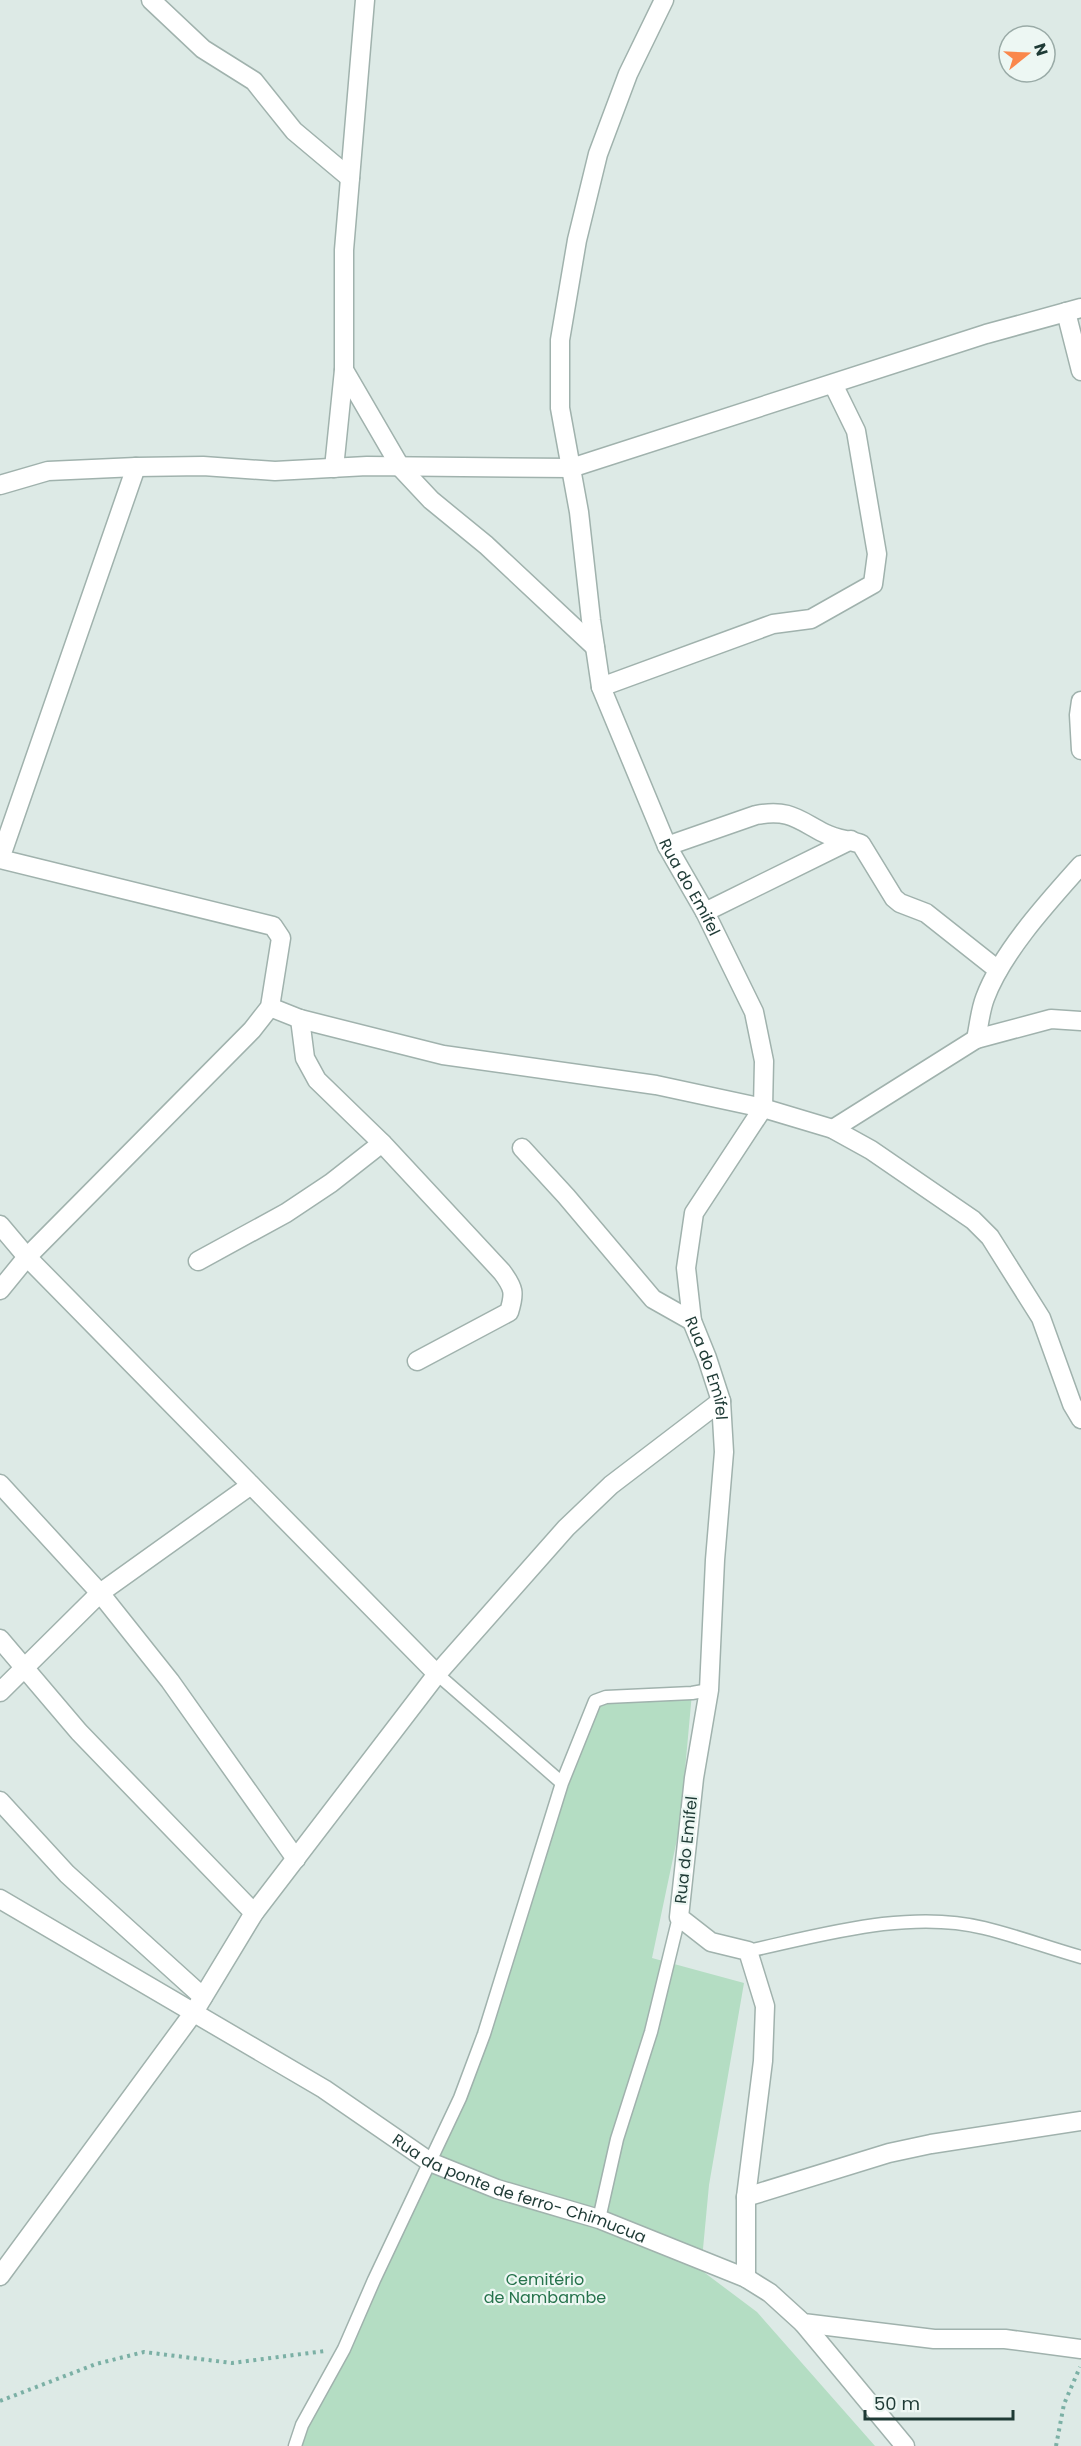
<svg xmlns="http://www.w3.org/2000/svg" width="1081" height="2446" font-family="Poppins,sans-serif">
  <style>
    .green { fill: #b4ddc3 }
    .lines { fill: none; stroke-linecap: round; stroke-linejoin: round }
    .service-casing { stroke: #a0b2ad; stroke-width: 15 }
    .minor-casing { stroke: #a0b2ad; stroke-width: 21 }
    .path { stroke: #7bb0a5; stroke-width: 4; stroke-dasharray: 3 4.5; stroke-linecap: butt }
    .service { stroke: #fff; stroke-width: 12 }
    .minor { stroke: #fff; stroke-width: 18 }
    .labels { text-anchor: middle; dominant-baseline: central; stroke-width: 4.5; stroke-linejoin: round; paint-order: stroke }
    .street-label { font-size: 16px; fill: #1e3a35; stroke: #edf7f3 }
    .park-label { font-size: 16px; fill: #26734c; stroke: #edf7f3 }
  </style>
  <rect width="100%" height="100%" fill="#ddeae6"/>
  <path class="green" d="M692,1693L680,1825L652,1958L744,1983L709,2185L701,2270L757,2312L875,2446H295L460,2098L595,1701Z"/>
  <g class="lines">
    <g class="service-casing">
      <path id="service" d="M437,1674L562,1783
        M748,1951C822,1935 909,1909 984,1928C1017,1936 1049,1948 1081,1957
        M599,2219L617,2139L651,2032L679,1917
        M295,2446L302,2425L344,2349L374,2280L460,2098L484,2034L562,1783L595,1701L606,1697L692,1693L709,1690"/>
    </g>
    <g class="minor-casing">
      <g id="minor">
        <path d="M151,0L203,49L254,81L294,131L350,178"/>
        <path d="M365,0L344,250V370L401,468L431,500L486,545L595,647"/>
        <path id="s1" d="M664,0L628,74L598,154L577,240L560,340V408L579,512L591,620L601,687L667,846L705,912L754,1012L764,1061L763,1108L694,1213L686,1268L692,1321L707,1358L721,1401L724,1452L715,1560L709,1690L694,1778L679,1917L711,1942L748,1951L765,2006L763,2061L746,2197V2278"/>
        <path d="M1066,312L1081,371"/>
        <path d="M334,468L344,370"/>
        <path d="M0,485L48,471L136,467L203,466L275,471L367,466L571,468L986,334L1081,308"/>
        <path d="M601,687L773,624L811,619L873,584L877,554L856,431L833,384"/>
        <path d="M1081,701L1079,715L1081,750"/>
        <path d="M667,846L756,815C789,809 797,819 824,833C835,839 849,840 861,844L894,898L900,903L926,913L998,970"/>
        <path d="M705,912L851,840"/>
        <path d="M270,1007L300,1019L443,1055L656,1085L763,1108L833,1129L871,1150L973,1220L990,1237L1041,1318L1072,1404L1081,1419"/>
        <path d="M300,1019L305,1058L317,1080L382,1143L502,1272C514,1288 515,1293 509,1312L417,1361"/>
        <path d="M976,1039C979,1026 980,1011 985,998C1002,952 1048,902 1081,865"/>
        <path d="M833,1129L976,1039L1051,1019L1081,1021"/>
        <path d="M522,1148L566,1196L653,1299L692,1321"/>
        <path d="M0,1225L27,1257L437,1674"/>
        <path d="M198,1261L286,1213L331,1183L382,1143"/>
        <path d="M0,1290L27,1257L252,1030L270,1007L281,938L273,926L0,859L136,467"/>
        <path d="M0,1484L100,1593L170,1681L296,1859"/>
        <path d="M0,1639L79,1732L254,1913"/>
        <path d="M0,1692L100,1593L251,1485"/>
        <path d="M0,1801L67,1874L203,1997"/>
        <path id="s2" d="M0,1899L324,2089L430,2162L497,2189L599,2219L746,2278L770,2293L803,2323L934,2339H1005L1081,2349"/>
        <path d="M746,2197L889,2153L931,2144L1081,2121"/>
        <path d="M0,2276L194,2012L254,1913L437,1674L566,1528L611,1485L721,1401"/>
        <path d="M803,2323L905,2446"/>
      </g>
    </g>
    <path class="path" d="M0,2401L96,2364L144,2352L232,2363L325,2351
      M1056,2446L1064,2404L1080,2367"/>
    <use href="#service" class="service"/>
    <use href="#minor" class="minor"/>
  </g>
  <g class="labels">
    <g class="street-label">
      <text stroke="none"><textPath href="#s1" startOffset="927">Rua do Emifel</textPath></text>
      <text stroke="none"><textPath href="#s1" startOffset="1449">Rua do Emifel</textPath></text>
      <text transform="translate(686 1850) rotate(-84)">Rua do Emifel</text>
      <text stroke="none"><textPath href="#s2" startOffset="597">Rua da ponte de ferro- Chimucua</textPath></text>
    </g>
    <g class="park-label">
      <text x="545" y="2279">Cemitério<tspan x="545" dy="18">de Nambambe</tspan></text>
    </g>
  </g>
  <g transform="translate(1027 54) rotate(72)"><circle r="28" fill="#edf7f3" stroke="#9aaba7" stroke-width="1.5"/>
  <path d="M0-4.5L10 22L0 15L-10 22Z" fill="#fa874b"/>
  <text y="-9" font-size="16" font-weight="bold" text-anchor="middle" fill="#1e3a35">N</text>
  </g>
  <path d="M865 2410v9h148v-9" fill="none" stroke="#1e3a35" stroke-width="3"/>
  <text x="874" y="2410" font-size="18" fill="#1e3a35" stroke="#edf7f3" stroke-width="4.5" paint-order="stroke">50 m</text>
</svg>
